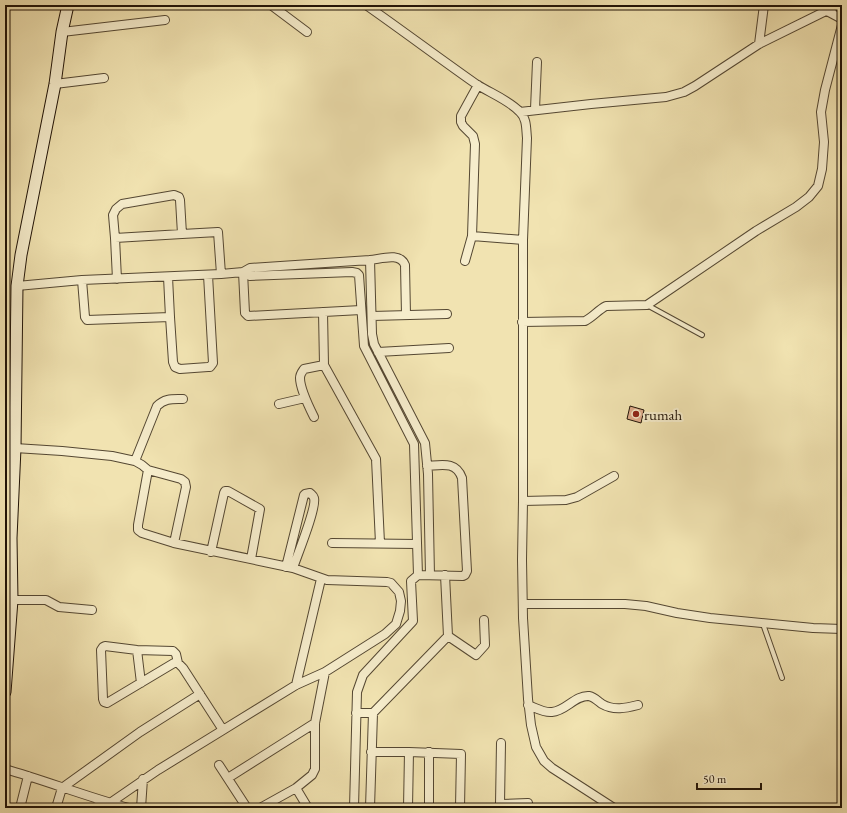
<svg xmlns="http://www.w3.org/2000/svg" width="847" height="813" font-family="'EB Garamond',serif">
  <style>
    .building { fill: #deab8a; stroke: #201307 }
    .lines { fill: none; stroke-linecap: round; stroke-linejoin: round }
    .lane-casing { stroke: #544732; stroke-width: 6 }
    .street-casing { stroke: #544732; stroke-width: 10 }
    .secondary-casing { stroke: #201307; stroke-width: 13 }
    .lane { stroke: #f6edcc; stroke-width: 4 }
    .street { stroke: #f6edcc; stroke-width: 8 }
    .secondary { stroke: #f6edcc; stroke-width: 11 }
    .poi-dot { fill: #8f2418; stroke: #f6edcc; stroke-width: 1.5 }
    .labels { text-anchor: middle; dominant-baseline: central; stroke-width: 4; stroke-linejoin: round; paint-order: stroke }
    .poi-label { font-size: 15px; fill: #201307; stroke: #f6edcc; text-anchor: start }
  </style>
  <rect width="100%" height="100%" fill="#f1e3b1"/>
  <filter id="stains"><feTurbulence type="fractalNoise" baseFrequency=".005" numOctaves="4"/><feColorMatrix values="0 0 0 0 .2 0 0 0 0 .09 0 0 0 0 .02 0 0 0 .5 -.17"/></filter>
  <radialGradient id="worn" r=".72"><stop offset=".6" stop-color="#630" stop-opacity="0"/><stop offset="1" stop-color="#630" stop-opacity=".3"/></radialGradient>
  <path class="building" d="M630,406L644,410L641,423L627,419Z"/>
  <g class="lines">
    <g class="lane-casing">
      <path id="lane" d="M647,305L702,335
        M763,624L782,678"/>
    </g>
    <g class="street-casing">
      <path id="street" d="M271,5L307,32
        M366,5C403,31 439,58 476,84C490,93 509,100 520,112C527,119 526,129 527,138L523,240V501L522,560L523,618L528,699L531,725L536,747L544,761L552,768L614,808
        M827,11L842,19
        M62,32L165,20
        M759,44L764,5
        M55,84L104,78
        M535,109L537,62
        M520,112L591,104L666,97L684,92L695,86L759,44L838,5
        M472,236L523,240
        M115,238L182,234
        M370,260C381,259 400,252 405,265L406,315
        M465,261L472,236L475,144L473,136L463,126L461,122V116L478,85
        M243,272L250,276L352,272L357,273L359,275L364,346L414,444L418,575
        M243,272L245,313L248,316L361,310
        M168,277L170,317
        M117,279L115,238L113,215L116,209L122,204L174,195L179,197L180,200L182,234L218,232L221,274
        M82,280L85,317L87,320L170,317L173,362L175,367L180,369L208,367H210L213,363L208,275
        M17,286L82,280L221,274L243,272L250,268L370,260L372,334L374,344L425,443L428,474L430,575
        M323,312L324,365L376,459L380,543
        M372,316L447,314
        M522,322L585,321C593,317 598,310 606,306L647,305L756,231L796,207L809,197L818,186L822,169L824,142L821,112L825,90L842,25
        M378,352L449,348
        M279,404L305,398
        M314,417C309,407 300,389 300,378C300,374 302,372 304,369L324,365
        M15,448L62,451L112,456L135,461L142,465L148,470L181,479L185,482L186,487L174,543
        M5,460L15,458
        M135,461L157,406C165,398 172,399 183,399
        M523,501L566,500L577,497L614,476
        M332,543L417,544
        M211,552L224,493L225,491H228L260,509L251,559
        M286,567L304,495L305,494L310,493C312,495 313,495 314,498C317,507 297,556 293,568
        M12,600H46L59,607L92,610
        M523,604H625L646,606L677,613L710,618L813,628L842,629
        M448,636L476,655L485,645L484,620
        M137,650L141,683
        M178,663L176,654L173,651L137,650L105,646L103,647L101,650L103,699L104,702L107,703L174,663H178L183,668L223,730
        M296,685L321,579
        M528,705C536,708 544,713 552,712C566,711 575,695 589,696C594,697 598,701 602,704C614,711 626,708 638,705
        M356,713H373
        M371,752H409L461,754L460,808
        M429,752V808
        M219,765L247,808
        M5,769C47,781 87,797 129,808
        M228,778L315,723
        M296,788L308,808
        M110,803L158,770L223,730L296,685L325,672L385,634L396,624L400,611L401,601L399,592L391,583L387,582L327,580L293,568L174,543L142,533L138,530V525L148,470
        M500,804L501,743
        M20,808L28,776
        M56,808L62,788L140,732L200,694
        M97,808L99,800
        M141,808L143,779
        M260,808L296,788L312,775L315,769V723L325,672
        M354,808L357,692L363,675L413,621L411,581L418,575L463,576L465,575L467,571L462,478C456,461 442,465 427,466
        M370,808L373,713L448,636L445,575
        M408,808L409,752
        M500,808V804L528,803V808"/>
    </g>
    <g class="secondary-casing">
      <path id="secondary" d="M5,692L12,600L11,538L15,448L17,286L21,255L55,84L62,32L68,5"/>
    </g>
    <use href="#lane" class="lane"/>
    <use href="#street" class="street"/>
    <use href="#secondary" class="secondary"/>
  </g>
  <circle class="poi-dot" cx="636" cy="414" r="4"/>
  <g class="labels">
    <g class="poi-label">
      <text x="644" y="414">rumah</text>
    </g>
  </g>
  <rect width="847" height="813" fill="none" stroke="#f1e3b1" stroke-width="20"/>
  <rect x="6" y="6" width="835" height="801" fill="none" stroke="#201307" stroke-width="2"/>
  <rect x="10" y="10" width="827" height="793" fill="none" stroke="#201307"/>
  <path d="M697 783v6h64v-6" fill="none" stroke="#201307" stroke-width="2"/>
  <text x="703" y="783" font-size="12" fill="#201307" stroke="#f6edcc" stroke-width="3" paint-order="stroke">50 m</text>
  <rect width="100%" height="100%" filter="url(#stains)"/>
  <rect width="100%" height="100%" fill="url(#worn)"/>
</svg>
